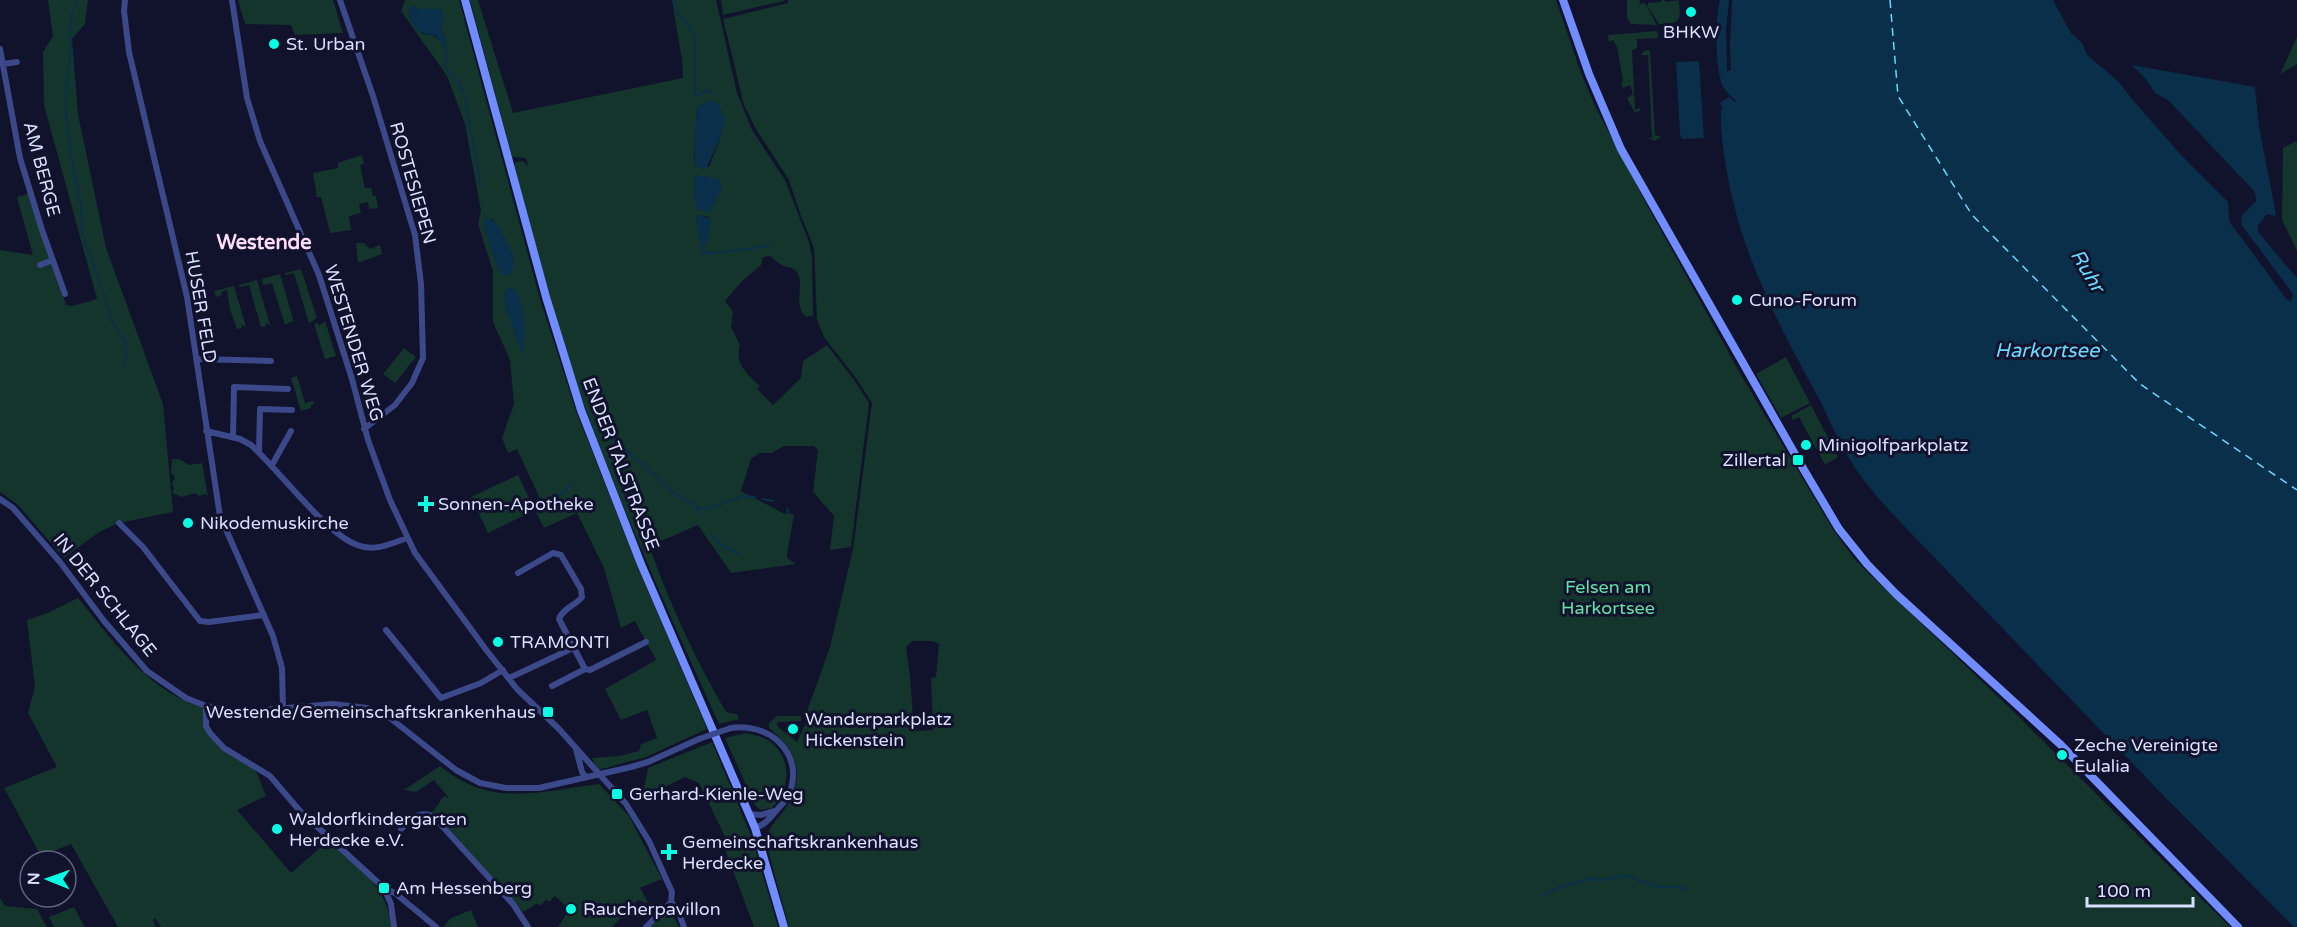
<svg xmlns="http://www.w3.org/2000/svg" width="2297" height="927" font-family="'Varela Round',sans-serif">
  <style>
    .green { fill: #13352c; fill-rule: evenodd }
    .water { fill: #0a2f4a }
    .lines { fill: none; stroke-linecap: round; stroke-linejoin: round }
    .stream { stroke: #0a2f4a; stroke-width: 2 }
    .ferry { stroke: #68d9ff; stroke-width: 1.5; stroke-dasharray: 8 6; stroke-linecap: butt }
    .street { stroke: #3b498a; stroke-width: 6 }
    .secondary { stroke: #718cff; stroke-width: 8 }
    .street-bridge { stroke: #3b498a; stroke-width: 6 }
    .poi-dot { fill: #06ffe3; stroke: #11122b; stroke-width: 2 }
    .labels { text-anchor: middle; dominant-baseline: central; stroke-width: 6; stroke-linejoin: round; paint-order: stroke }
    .poi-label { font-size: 18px; fill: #dadeff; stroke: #11122b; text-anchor: start }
    .street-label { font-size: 18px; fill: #dadeff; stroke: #11122b }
    .park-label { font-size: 18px; fill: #63e2a7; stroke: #11122b }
    .neighbourhood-label { font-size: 20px; font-weight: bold; fill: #ffdcfa; stroke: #11122b }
    .water-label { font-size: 20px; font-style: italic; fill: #68d9ff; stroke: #11122b }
  </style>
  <rect width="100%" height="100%" fill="#11122b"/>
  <path class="green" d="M48,0H88L85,24L72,39L78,114L106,248L163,404L173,512L119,523L99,532L64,558L17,504L0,492V250L33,255L17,197L28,194L66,305L72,306L97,299L44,105L43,52L53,36Z
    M238,0H333L343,33L295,35L291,25L245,24Z
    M405,0H459L540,299L576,411L637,565L707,729L646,757L598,770L592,758L619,756L639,751L641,744L657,738L647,710L621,720L605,689L656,660L635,621L621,628L604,568L577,513L544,528L535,510L488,533L471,497L518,475L535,510L541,501L517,449L508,453L502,438L514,404L510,360L493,322V271L478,224L481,211L465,124L447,76L401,11ZM413,6L421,9H440L443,16L441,31L446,38L445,48C439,37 434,34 422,34L410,18L409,10ZM493,219L514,260L499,271L484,226V221Z
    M470,0H478L513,113L683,78L682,60L672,0H716L737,93L752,130L785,180L809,242L812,257L813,316L806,317C792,305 806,283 796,271C791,266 787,268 782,265C778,263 774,259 770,256L763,257L761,265L741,282L725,301L733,312L731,327L740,345C734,363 748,375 760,386L757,389L773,405L801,378L803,361L827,345L854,380L869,403L851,547L830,550L834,516L813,492L818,450L814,446H784L772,453H759L751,459L741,491L783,513L794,514L787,555L788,559L796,564L731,573L698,525L649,546C670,604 695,659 726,712L737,714L739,719L719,724C672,620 625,517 586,410C557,331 537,248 514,166L516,162L523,161L528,166L526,158L512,157ZM711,101L720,138L709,167L695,164L694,157L697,109L703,103ZM695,175L705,177L721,189L716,199L694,190ZM700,215L709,217L706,245L701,246L696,217Z
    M721,0H784V1L723,15Z
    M788,0H1556L1581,73L1595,106L1648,207L1745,382L1834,531L1856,561L2013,711L2230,927H789L767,847C766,826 776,823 787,806C806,775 796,750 769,728V723L777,716H801V721L777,722V726L797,742L807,721L805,720L806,714L830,647L853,549L872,403L856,378L824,337L817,320L814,248L801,216L789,180L756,129L744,105L723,19L788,3ZM912,641H931L939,644L936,677L931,678L933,730L914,731L910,676L906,647Z
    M1627,0H1640L1639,4L1645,3L1657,25L1631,24L1627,18Z
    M1662,0H1665V2L1679,0C1681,20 1681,24 1659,24L1647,6L1648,3L1661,2Z
    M1657,31L1658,38L1637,39V48L1632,50L1635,110L1640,108L1641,110L1635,113L1627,98L1633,94L1630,85L1623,88L1621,82L1623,81L1617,47L1613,40L1609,42L1608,35Z
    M2297,37V64L2280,74Z
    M1650,50L1655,135L1661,137L1655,141L1646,137L1652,138L1648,55H1641L1644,51Z
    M2296,141L2297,143V251L2282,220L2283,148Z
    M362,155L364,164L360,165L365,188H371L373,196H376L378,208L369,209L368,202L359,204L361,213L349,216L351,230L330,233L321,197H317L313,173L338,168V163Z
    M356,243H364L370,249L380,245L382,254L358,263Z
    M301,269L317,318L309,323L294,273L285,275V273Z
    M280,274L294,323L292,321L285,325L272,283L263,285L262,279Z
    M257,280L270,325L266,323V326L261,327L249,285L240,287L239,285Z
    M234,286L246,327L241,325L242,328L237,329L230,310L227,290L221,292L222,295L216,297L214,291Z
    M325,321L336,356L325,359L314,324L318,323L319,326Z
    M404,348L416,357L395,383L383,374Z
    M1786,357L1810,403L1781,418L1756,374Z
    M297,376L305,403L313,401L314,404L311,405V408L301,411L291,378Z
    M1811,405L1838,457L1825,465L1799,417L1793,420L1791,416Z
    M172,459H179L189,465L202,463L208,497L206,494L199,496L195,493L182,497L172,493L174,489L172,483L175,477L171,473Z
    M78,598C113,641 149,693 205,708L209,734L255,768L266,796L237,810L291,873L329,840C357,865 388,886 391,927H161L155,918L153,920L156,927H118L71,844L41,856L4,788L57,767L28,713L35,687L27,620L48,613Z
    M746,733C755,735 766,737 773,744C793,762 789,791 772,808L760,810L755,805L725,738Z
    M712,742L752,838L778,927H754L725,849L730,847L699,783L685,777L642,798L648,768Z
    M440,766C493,809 539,791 599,784L629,816L662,879L640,888L648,902L645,903L638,900L612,927H558L568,912L567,907L555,896L549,902L546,900L541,905L536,904L523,912L439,818L431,814L444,796L449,798L434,780L416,792L404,790Z
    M0,898L5,906L37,909L47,927H0Z
    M74,907L85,927H54L49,917Z
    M471,910L478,927H443L451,918Z
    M668,914L669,917L673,916L679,927H650L661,916Z"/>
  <path class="water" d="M1720,0H1729L1726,30L1727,71L1731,70L1730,47L1732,0H2053L2071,33L2082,43L2087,55L2119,82L2132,99L2181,155L2228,202L2229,221L2287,300L2291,301L2293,294L2241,224L2242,215L2256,201L2255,192L2168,100L2155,93L2145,78L2132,65L2255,87L2259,127L2276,214L2275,216L2267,214L2258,226V232L2297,278V927H2294L2162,794L1904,526C1883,504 1862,481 1847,455C1834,433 1825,408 1812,386C1774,316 1739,247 1726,167C1723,148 1720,128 1721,108L1724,110L1720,103L1729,97L1735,102L1736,101C1732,97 1726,92 1723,87C1715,70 1715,19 1720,0Z
    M413,6L421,9H440L443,16L441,31L446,38V49L436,36C431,34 427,35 422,33C413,30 408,15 410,7Z
    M1699,61L1704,138L1682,139L1680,134L1676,62Z
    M711,101L718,103L725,121L720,138L706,169L696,167L695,164C694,157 695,112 698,108C701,103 706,102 711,101Z
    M694,175L716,178L720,181L721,189L711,211L708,213L697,209L694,195Z
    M700,215L711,219V227L706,246H701L696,217Z
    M489,217C499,224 512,250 514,261C515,267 512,271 510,275L504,276L499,271L484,226V221Z
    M511,287C528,295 525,340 523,357L505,305L504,295L507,288Z"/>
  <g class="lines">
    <path class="stream" d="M77,0L72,12L70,29L71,47L65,102L71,158L81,206L82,229L86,247L103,290L110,318L125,340L127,358L122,366
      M674,0L678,14L695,34V94L698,96L705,90L714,94
      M446,49V68L458,82L464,93L481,187
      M701,246L703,253L706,250L708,254L770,246
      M601,432L620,444L674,493L702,509L711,508L743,496L755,497
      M762,499L773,501
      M551,500L562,493L571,485
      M696,507L699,515
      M787,509L789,513
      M712,535L722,546L738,553
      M1544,895L1560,887L1590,879L1604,880L1621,876H1628L1657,887H1680L1688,890"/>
    <path class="ferry" d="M1890,0L1898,96L1972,215L2140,384L2297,490"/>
    <path class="street" d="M125,0L124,11L129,52L187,297L220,516L273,636L282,668L283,708
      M232,0L247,98L260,141L319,275L352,379L368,440L390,500L415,553L487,651L517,689L559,729L626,804L649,841L672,892L671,902L646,927
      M340,0L373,96L415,235L421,284L423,358L412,383L395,405L364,429
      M0,49L20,158L42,230L65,294
      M3,64L17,62
      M40,265L53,260
      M196,359L271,361
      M206,431L240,439L251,445C279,470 325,533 357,545C374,552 391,544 407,538
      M233,437L234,387L288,389
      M259,452L260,409L292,410
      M272,465L291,431
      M0,499L13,508L60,562L104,621L147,671L186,698L206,706L239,712L333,704L367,708L390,718L456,770L480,783L506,788H539L631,767L648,762L699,739
      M119,523L143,547L200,621L209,622L264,615
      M518,573L553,553L561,555L581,589L582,597C576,605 562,609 559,619L585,669
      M386,630L441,698L481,683L503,670
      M509,678L573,648
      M552,686L585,669L590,670L646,642
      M206,706V726L210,733L224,748L270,776L300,811L384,888L391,904L394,927
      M731,728C769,722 804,753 790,792C787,800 781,805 776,811C769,819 766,824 755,828
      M576,749L582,772L586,777
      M750,814L761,815L775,811
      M401,829C411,820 418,810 433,816L513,904L528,927
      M384,888L395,893L436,927
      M671,902L677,908L684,927"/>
    <path class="secondary" d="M465,0L546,297L581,410L641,564L755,828L784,927
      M1563,0L1589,74L1621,149L1804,470L1839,529L1867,564L1896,594L2061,745L2238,927"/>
    <path class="street-bridge" d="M699,739L731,728"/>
  </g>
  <g class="poi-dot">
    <circle cx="1691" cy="12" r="6"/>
    <circle cx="274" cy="44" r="6"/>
    <circle cx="1737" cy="300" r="6"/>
    <circle cx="1806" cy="445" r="6"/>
    <rect x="1792" y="454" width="12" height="12" rx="3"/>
    <path d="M423 495h6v6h6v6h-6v6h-6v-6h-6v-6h6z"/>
    <circle cx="188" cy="523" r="6"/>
    <circle cx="498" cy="642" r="6"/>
    <rect x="542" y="706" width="12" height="12" rx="3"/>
    <circle cx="793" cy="729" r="6"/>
    <circle cx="2062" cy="755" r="6"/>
    <rect x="611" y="788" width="12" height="12" rx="3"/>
    <circle cx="277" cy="829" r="6"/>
    <path d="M666 843h6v6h6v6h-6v6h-6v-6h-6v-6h6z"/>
    <rect x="378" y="882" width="12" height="12" rx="3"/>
    <circle cx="571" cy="909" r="6"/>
  </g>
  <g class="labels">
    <g class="poi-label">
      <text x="1691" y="32" text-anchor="middle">BHKW</text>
      <text x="286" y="44">St. Urban</text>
      <text x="1749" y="300">Cuno-Forum</text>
      <text x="1818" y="445">Minigolfparkplatz</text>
      <text x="1786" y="460" text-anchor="end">Zillertal</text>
      <text x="438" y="504">Sonnen-Apotheke</text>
      <text x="200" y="523">Nikodemuskirche</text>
      <text x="510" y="642">TRAMONTI</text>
      <text x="536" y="712" text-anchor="end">Westende/Gemeinschaftskrankenhaus</text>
      <text x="805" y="719">Wanderparkplatz<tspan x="805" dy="21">Hickenstein</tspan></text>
      <text x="2074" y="745">Zeche Vereinigte<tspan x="2074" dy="21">Eulalia</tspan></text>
      <text x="629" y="794">Gerhard-Kienle-Weg</text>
      <text x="289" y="819">Waldorfkindergarten<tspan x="289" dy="21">Herdecke e.V.</tspan></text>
      <text x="682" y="842">Gemeinschaftskrankenhaus<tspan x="682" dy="21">Herdecke</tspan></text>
      <text x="396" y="888">Am Hessenberg</text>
      <text x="583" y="909">Raucherpavillon</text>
    </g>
    <g class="street-label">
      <text transform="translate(42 169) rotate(75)">AM BERGE</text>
      <text transform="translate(413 183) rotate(74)">ROSTESIEPEN</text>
      <text transform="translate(201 307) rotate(80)">HUSER FELD</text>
      <text transform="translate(354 343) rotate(73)">WESTENDER WEG</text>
      <text transform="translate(621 464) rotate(69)">ENDER TALSTRASSE</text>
      <text transform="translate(105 595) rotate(51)">IN DER SCHLAGE</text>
    </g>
    <g class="park-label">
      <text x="1608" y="587">Felsen am<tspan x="1608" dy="21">Harkortsee</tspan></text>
    </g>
    <g class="neighbourhood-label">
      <text x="264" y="243">Westende</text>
    </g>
    <g class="water-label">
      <text transform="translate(2087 271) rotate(59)">Ruhr</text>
      <text x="2047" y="351">Harkortsee</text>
    </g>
  </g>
  <g transform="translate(48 879) rotate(271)"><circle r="28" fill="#11122b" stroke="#616480" stroke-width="1.5"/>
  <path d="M0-4.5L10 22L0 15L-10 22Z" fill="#06ffe3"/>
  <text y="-9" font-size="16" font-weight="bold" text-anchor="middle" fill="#dadeff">N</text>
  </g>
  <path d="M2087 897v9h106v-9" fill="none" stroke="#dadeff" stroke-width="3"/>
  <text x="2096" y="897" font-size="18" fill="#dadeff" stroke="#11122b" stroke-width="4.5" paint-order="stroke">100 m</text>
</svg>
